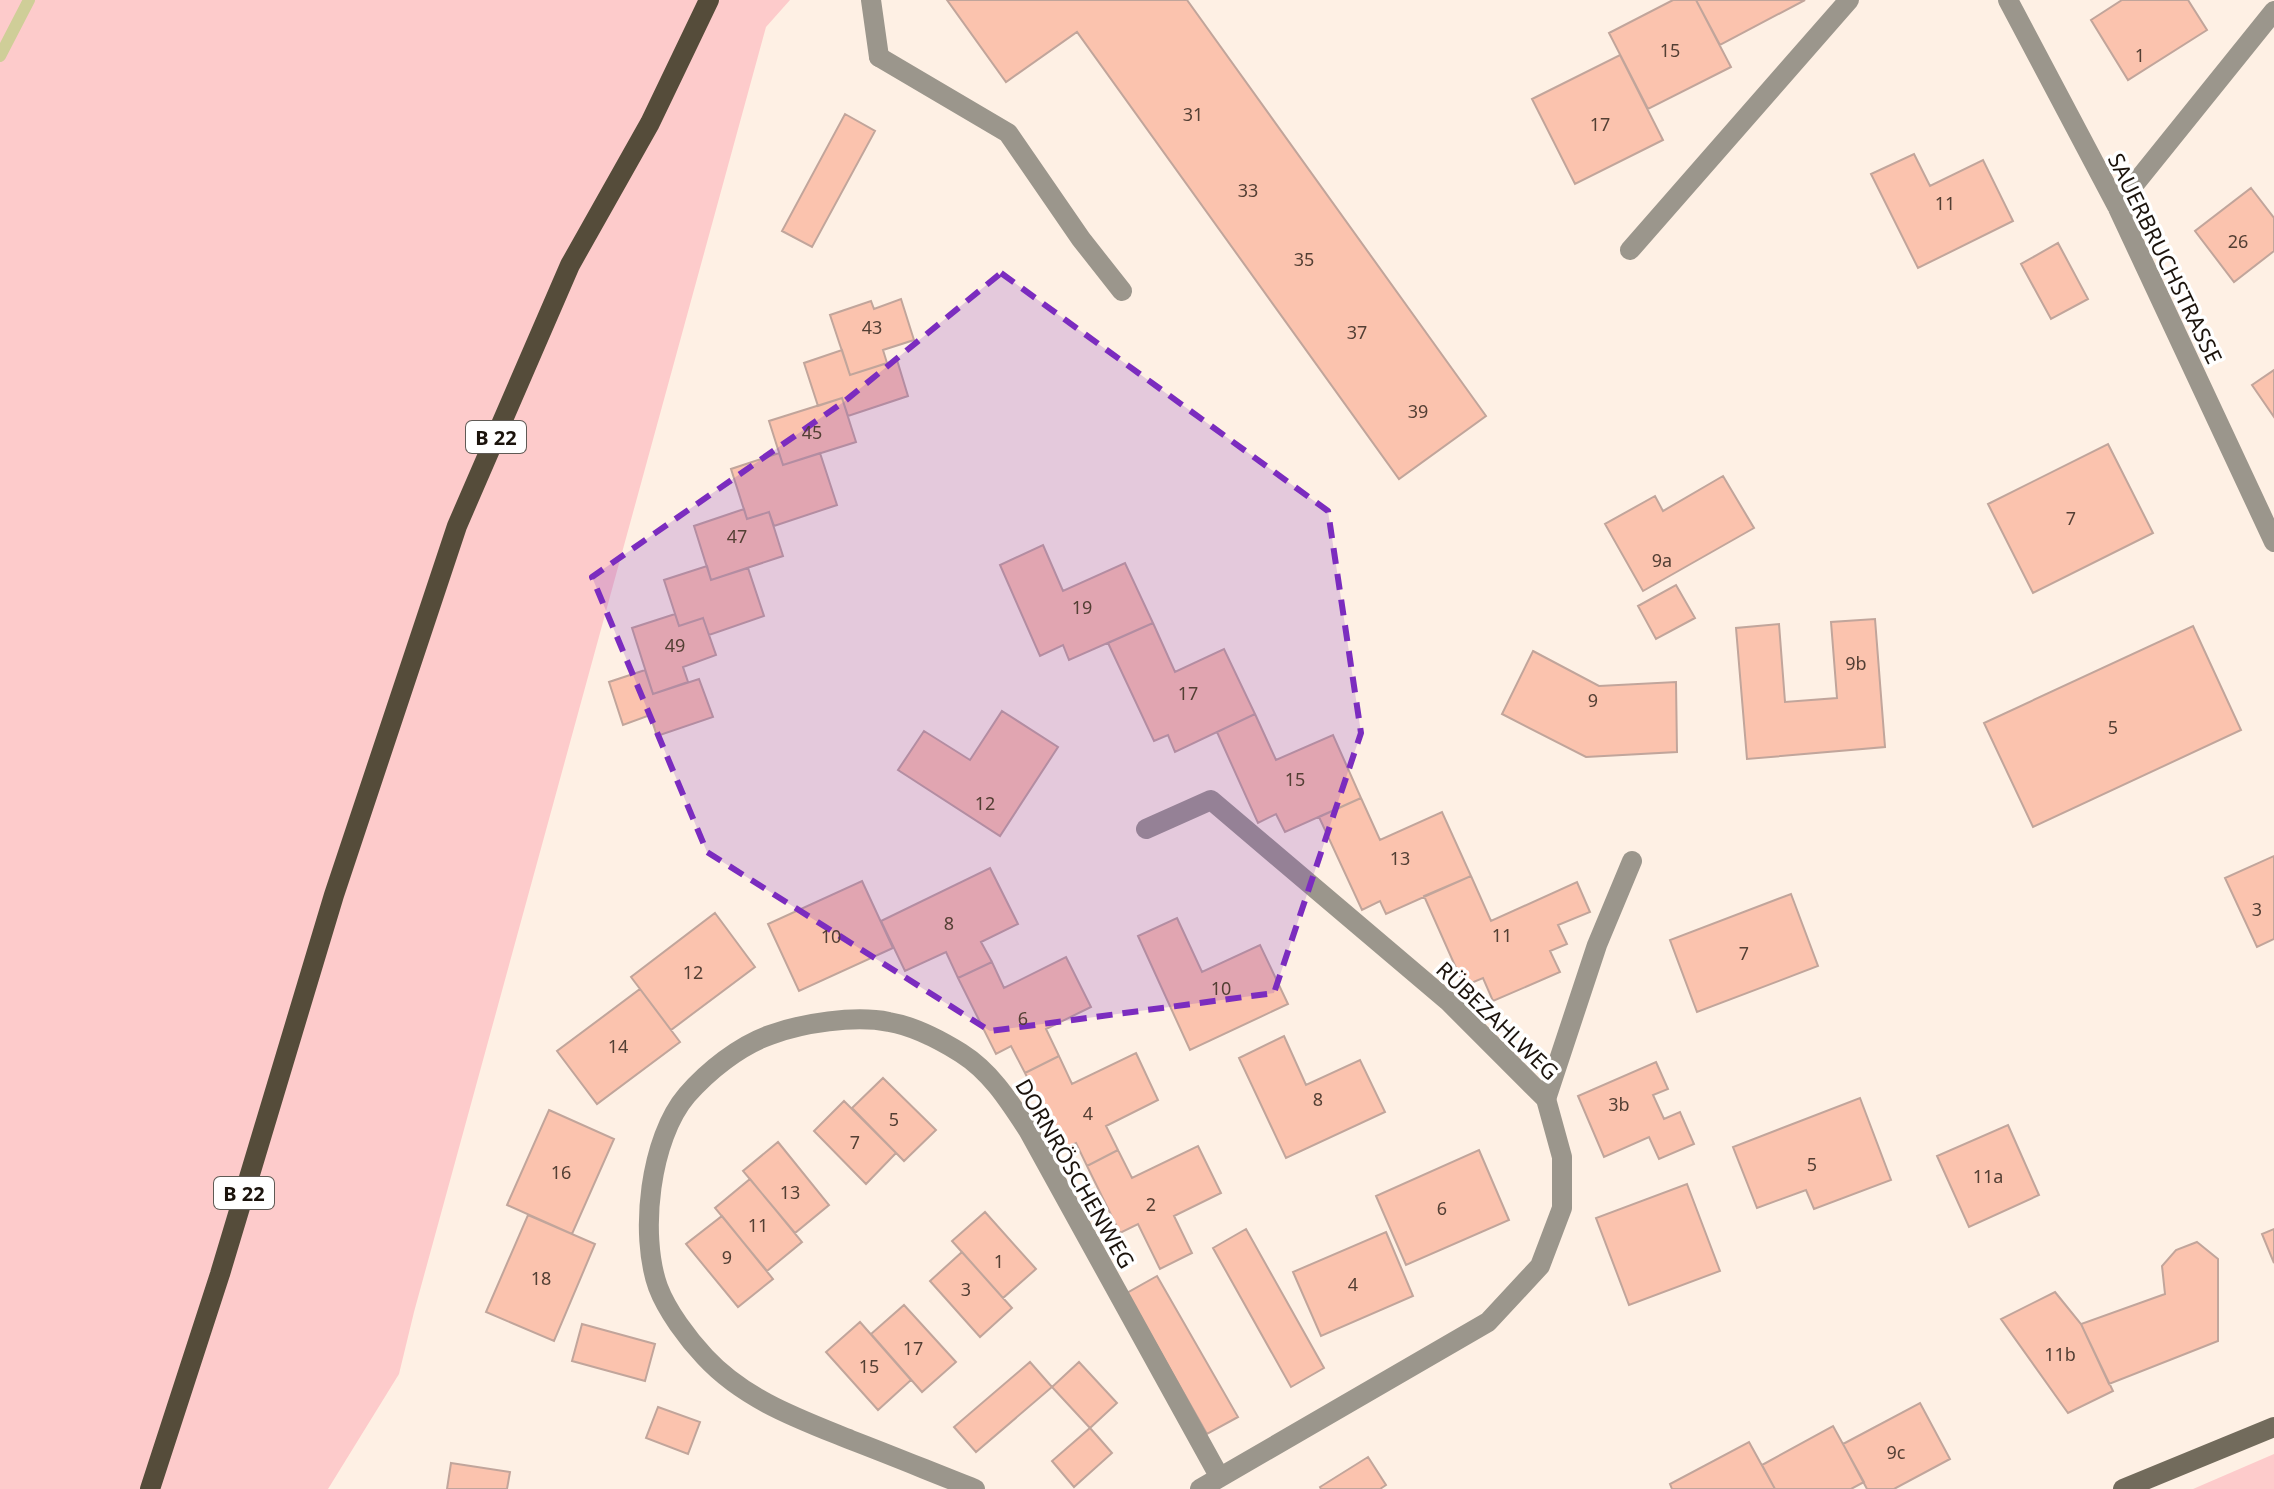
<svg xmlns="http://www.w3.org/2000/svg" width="2274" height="1489" font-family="'Noto Sans',sans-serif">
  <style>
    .green { fill: #fdcbcb }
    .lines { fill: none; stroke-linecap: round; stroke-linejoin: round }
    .stream { stroke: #cfce98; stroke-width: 12 }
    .building { fill: #fbc3ae; stroke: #c1a59b; stroke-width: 2 }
    .lane { stroke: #9b968c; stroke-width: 20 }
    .street { stroke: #9b968c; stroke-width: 20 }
    .secondary { stroke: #726b5c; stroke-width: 20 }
    .primary { stroke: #554c3a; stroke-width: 20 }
    .marked { fill: #7b2cbf; fill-opacity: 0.2; stroke: #7b2cbf; stroke-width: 6; stroke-dasharray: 16 10; stroke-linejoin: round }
    .labels { text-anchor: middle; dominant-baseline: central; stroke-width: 7; stroke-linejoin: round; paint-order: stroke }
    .number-label { font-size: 18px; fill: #533f34 }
    .shield { fill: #fff; stroke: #5f5a55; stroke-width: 2 }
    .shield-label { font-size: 20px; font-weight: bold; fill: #1b130c }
    .street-label { font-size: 22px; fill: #1b130c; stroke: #fff }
  </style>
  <rect width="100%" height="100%" fill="#fef0e4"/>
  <path class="green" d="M0,0H790L766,27L414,1312L399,1374L328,1489H0Z
    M2274,1454V1489H2193Z"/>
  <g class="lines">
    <path class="stream" d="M0,56L29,0"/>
  </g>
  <path class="building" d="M947,0H1187L1486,416L1399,479L1077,32L1006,82Z
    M1673,0H1696L1731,67L1648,109L1609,33Z
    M1696,0H1805L1720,45Z
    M2122,0H2188L2207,30L2128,80L2091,20Z
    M1620,55L1663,140L1575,184L1532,99Z
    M845,114L875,131L812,247L782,231Z
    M1914,154L1930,186L1983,160L2013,221L1918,268L1871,174Z
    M2251,188L2274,218V251L2234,282L2195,231Z
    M2058,243L2088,299L2051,319L2021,264Z
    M901,299L914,340L883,350L887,363L850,375L830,315L871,301L874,309Z
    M842,350L850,375L897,360L908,396L848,416L842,398L818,406L804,363Z
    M2274,370V417L2252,385Z
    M842,398L856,442L783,465L769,421Z
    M2108,444L2153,533L2033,593L1988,504Z
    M779,453L783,465L820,453L837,505L774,526L769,512L747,519L731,469Z
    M1723,476L1754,528L1643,591L1605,524L1655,496L1663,511Z
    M744,509L747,519L769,512L783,556L711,580L694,526Z
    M1043,545L1063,591L1125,563L1153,623L1069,660L1063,645L1040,656L1000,565Z
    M707,566L711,580L748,568L764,616L709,635L703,618L679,626L664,580Z
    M1676,585L1695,618L1656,639L1638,606Z
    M675,614L679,626L703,618L716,655L683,667L688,682L653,694L632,628Z
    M1875,619L1885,747L1747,759L1736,628L1779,624L1785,702L1837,698L1831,622Z
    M1153,623L1175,672L1224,649L1255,714L1175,752L1168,735L1154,741L1108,643Z
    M2193,626L2241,730L2033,827L1984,723Z
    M1533,651L1599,686L1676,682L1677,752L1586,757L1502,714Z
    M645,670L653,694L699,679L713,717L657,736L650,715L623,725L609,682Z
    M1002,711L1058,747L1000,836L898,770L924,731L970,760Z
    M1255,714L1276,760L1333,735L1361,798L1285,832L1276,814L1258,823L1217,732Z
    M1361,798L1380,840L1442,812L1471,876L1386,914L1380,901L1362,910L1319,817Z
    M2274,856V939L2257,947L2225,878Z
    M990,868L1018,924L981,942L992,962L958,978L946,952L905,971L881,921Z
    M1471,876L1491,921L1577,882L1590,912L1558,925L1567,944L1550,951L1560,972L1493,1001L1483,978L1464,986L1424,896Z
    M862,881L893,948L799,991L768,924Z
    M1791,894L1818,966L1697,1012L1670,940Z
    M715,913L755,967L671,1030L631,977Z
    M1177,918L1202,972L1260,945L1288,1004L1190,1050L1138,936Z
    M1066,957L1091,1007L1046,1029L1059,1056L1025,1073L1011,1046L996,1054L958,978L992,962L1004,988Z
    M640,989L680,1042L597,1104L557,1051Z
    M1284,1036L1306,1085L1360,1060L1385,1112L1286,1158L1239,1058Z
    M1136,1053L1158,1100L1106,1126L1118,1150L1087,1166L1076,1143L1063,1149L1025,1073L1059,1056L1072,1084Z
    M1656,1062L1668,1089L1653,1095L1664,1119L1680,1112L1694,1144L1659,1159L1649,1137L1604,1157L1578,1096Z
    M883,1078L936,1130L904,1161L852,1108Z
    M1860,1098L1891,1180L1814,1209L1806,1190L1757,1208L1733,1147Z
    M844,1101L896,1153L866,1184L814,1131Z
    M549,1110L614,1139L572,1234L507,1205Z
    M2008,1125L2039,1195L1969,1227L1937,1156Z
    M778,1142L829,1205L795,1233L743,1171Z
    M1198,1146L1221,1193L1174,1216L1192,1253L1160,1269L1138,1224L1120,1233L1087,1166L1118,1150L1132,1178Z
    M1479,1150L1509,1220L1406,1265L1376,1196Z
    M750,1179L802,1242L767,1271L715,1208Z
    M1687,1184L1720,1271L1629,1305L1596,1218Z
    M985,1212L1036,1269L1003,1298L952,1241Z
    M528,1215L595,1244L554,1341L486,1312Z
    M722,1216L773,1279L738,1307L686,1244Z
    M1246,1229L1324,1368L1291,1387L1213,1248Z
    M2274,1229V1263L2262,1234Z
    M1386,1232L1413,1296L1321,1336L1293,1272Z
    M2197,1242L2218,1259V1341L2109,1384L2081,1324L2165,1294L2162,1266L2176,1250Z
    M962,1252L1012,1308L980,1337L930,1281Z
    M1157,1276L1238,1417L1207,1434L1127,1293Z
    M2055,1292L2081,1324L2113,1391L2068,1413L2001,1319Z
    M904,1305L956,1362L922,1392L871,1334Z
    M860,1322L911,1380L878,1410L826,1352Z
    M582,1324L655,1344L645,1381L572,1361Z
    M1030,1362L1052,1387L976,1452L954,1427Z
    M1079,1362L1117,1403L1090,1428L1052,1387Z
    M1920,1403L1950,1459L1894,1489H1867L1843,1444Z
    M658,1407L700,1422L688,1454L646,1438Z
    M1833,1426L1864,1482L1851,1489H1775L1762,1465Z
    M1090,1428L1112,1453L1074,1487L1052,1461Z
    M1749,1442L1775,1489H1672L1670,1484Z
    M1368,1457L1386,1485L1380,1489H1321L1320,1487Z
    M451,1463L510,1472L507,1489H447Z"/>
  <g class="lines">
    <path class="lane" d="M879,57L1008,133L1081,239L1122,291
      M1630,250L1849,0
      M1546,1099L1597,945L1632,861"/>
    <path class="street" d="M871,0L879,57
      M2008,0L2117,206L2274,542
      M2117,206L2274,11
      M1146,829L1211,800L1449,1002L1546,1099L1562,1157V1208L1540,1266L1488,1322L1200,1489
      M975,1489C934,1473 893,1456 851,1440C799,1419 745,1400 705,1357C688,1339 667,1311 658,1287C639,1234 650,1138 687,1095C708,1071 739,1046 770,1035C802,1023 855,1015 889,1022C913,1026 940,1040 961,1053C991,1072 1009,1101 1028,1130L1219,1476"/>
    <path class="secondary" d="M2123,1489L2274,1427"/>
    <path class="primary" d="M150,1489L220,1274L334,895L457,526L570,265L650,123L709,0"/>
  </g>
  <path class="marked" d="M1001,273L1328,511L1361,733L1274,993L990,1031L707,852L592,577L845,401Z"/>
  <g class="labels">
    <g class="number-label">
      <text x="1670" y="50">15</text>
      <text x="2140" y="55">1</text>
      <text x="1193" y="114">31</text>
      <text x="1600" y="124">17</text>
      <text x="1248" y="190">33</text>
      <text x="1945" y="203">11</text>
      <text x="2238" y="241">26</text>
      <text x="1304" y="259">35</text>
      <text x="872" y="327">43</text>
      <text x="1357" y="332">37</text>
      <text x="1418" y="411">39</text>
      <text x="812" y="432">45</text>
      <text x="2071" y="518">7</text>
      <text x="737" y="536">47</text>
      <text x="1662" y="560">9a</text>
      <text x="1082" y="607">19</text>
      <text x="675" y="645">49</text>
      <text x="1856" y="663">9b</text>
      <text x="1188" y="693">17</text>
      <text x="1593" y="700">9</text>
      <text x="2113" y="727">5</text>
      <text x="1295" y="779">15</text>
      <text x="985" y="803">12</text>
      <text x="1400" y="858">13</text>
      <text x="2257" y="909">3</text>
      <text x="949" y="923">8</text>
      <text x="1502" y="935">11</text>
      <text x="831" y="936">10</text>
      <text x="1744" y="953">7</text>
      <text x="693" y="972">12</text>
      <text x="1221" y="988">10</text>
      <text x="1023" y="1018">6</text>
      <text x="618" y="1046">14</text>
      <text x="1318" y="1099">8</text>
      <text x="1619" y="1104">3b</text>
      <text x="1088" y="1113">4</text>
      <text x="894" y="1119">5</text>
      <text x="855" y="1142">7</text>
      <text x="1812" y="1164">5</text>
      <text x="561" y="1172">16</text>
      <text x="1988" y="1176">11a</text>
      <text x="790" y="1192">13</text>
      <text x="1151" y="1204">2</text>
      <text x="1442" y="1208">6</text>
      <text x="758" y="1225">11</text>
      <text x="727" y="1257">9</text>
      <text x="999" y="1261">1</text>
      <text x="541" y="1278">18</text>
      <text x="1353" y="1284">4</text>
      <text x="966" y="1289">3</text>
      <text x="913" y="1348">17</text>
      <text x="2060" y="1354">11b</text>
      <text x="869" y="1366">15</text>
      <text x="1896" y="1452">9c</text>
    </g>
    <g class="shield">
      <rect x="466" y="421" width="60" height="32" rx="6"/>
      <rect x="214" y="1177" width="60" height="32" rx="6"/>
    </g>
    <g class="shield-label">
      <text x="496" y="437">B 22</text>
      <text x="244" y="1193">B 22</text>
    </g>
    <g class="street-label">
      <text transform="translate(2166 258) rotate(64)">SAUERBRUCHSTRASSE</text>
      <text transform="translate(1498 1020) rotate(44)">RÜBEZAHLWEG</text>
      <text transform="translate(1076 1173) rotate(60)">DORNRÖSCHENWEG</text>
    </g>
  </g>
</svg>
